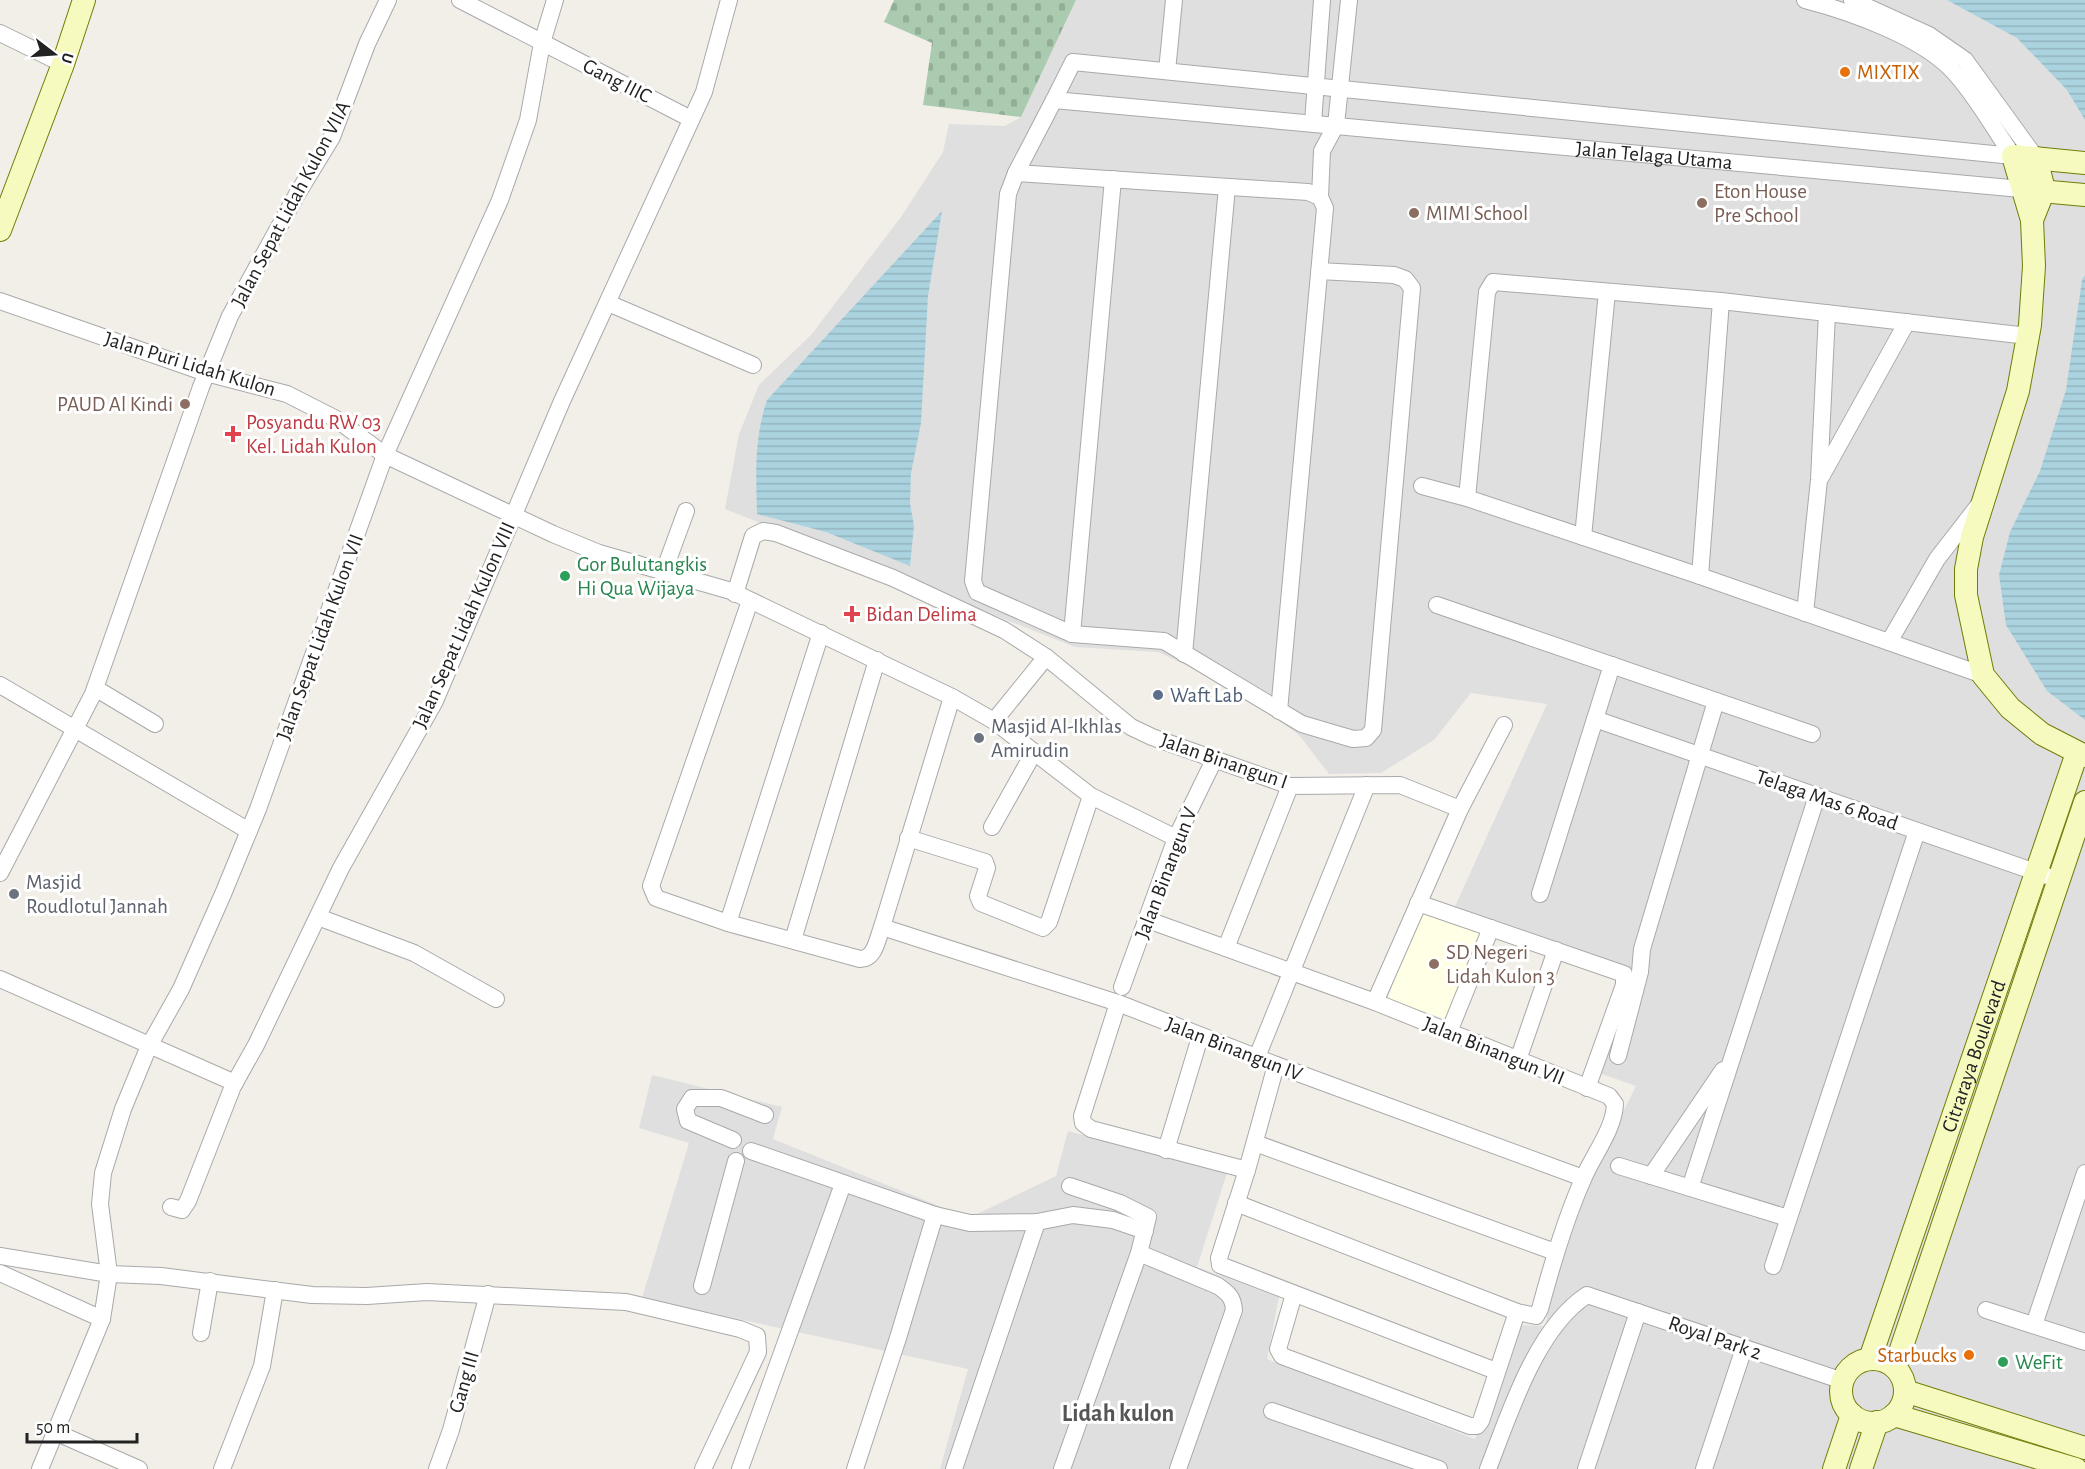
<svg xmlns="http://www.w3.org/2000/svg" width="2085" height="1469" font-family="'Alegreya Sans',sans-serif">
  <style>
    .residential { fill: #e0dfdf }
    .education { fill: #ffffe5 }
    .cemetery { fill: url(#cemetery-stones) }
    .water { fill: url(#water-rules) }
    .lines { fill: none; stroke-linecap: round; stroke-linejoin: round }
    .street-casing { stroke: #a9a9a9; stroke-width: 18 }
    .secondary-casing { stroke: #707d05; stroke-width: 24 }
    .street { stroke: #fff; stroke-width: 16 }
    .secondary { stroke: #f7fabf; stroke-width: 22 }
    .food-dot { fill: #e8710a; stroke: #fff; stroke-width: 2 }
    .education-dot { fill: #8d6e63; stroke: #fff; stroke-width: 2 }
    .health-dot { fill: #e0444e; stroke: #fff; stroke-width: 2 }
    .leisure-dot { fill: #2e9e5b; stroke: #fff; stroke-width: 2 }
    .service-dot { fill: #5c6f8a; stroke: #fff; stroke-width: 2 }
    .worship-dot { fill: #6b7280; stroke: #fff; stroke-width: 2 }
    .labels { text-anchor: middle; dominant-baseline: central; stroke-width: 6; stroke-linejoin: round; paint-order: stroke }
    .food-label { font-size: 21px; fill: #c56008; stroke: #fff; text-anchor: start }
    .street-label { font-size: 21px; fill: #222; stroke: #fff }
    .education-label { font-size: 21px; fill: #785e54; stroke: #fff; text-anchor: start }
    .health-label { font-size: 21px; fill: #be3a42; stroke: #fff; text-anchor: start }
    .leisure-label { font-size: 21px; fill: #27864d; stroke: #fff; text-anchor: start }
    .service-label { font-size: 21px; fill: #4e5e75; stroke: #fff; text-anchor: start }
    .worship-label { font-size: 21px; fill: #5b616d; stroke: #fff; text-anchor: start }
    .quarter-label { font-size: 24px; font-weight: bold; fill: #555; stroke: #fff }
  </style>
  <defs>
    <pattern id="cemetery-stones" width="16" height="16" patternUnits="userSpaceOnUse" patternTransform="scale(1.5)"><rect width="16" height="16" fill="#aacbaf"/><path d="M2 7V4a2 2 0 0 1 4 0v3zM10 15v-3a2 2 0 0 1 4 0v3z" fill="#92ae96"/></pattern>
    <pattern id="water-rules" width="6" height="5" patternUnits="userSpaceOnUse" patternTransform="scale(1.5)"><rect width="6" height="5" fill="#aad3df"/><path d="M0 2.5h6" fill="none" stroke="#92b5bf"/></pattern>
  </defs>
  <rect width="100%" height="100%" fill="#f2efe9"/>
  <path class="residential" d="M1076,0H2085V1469H940L968,1369L642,1298L689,1143L639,1128L652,1075L782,1107L773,1139L969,1218L1056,1176L1068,1131L1227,1173L1197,1267L1279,1297L1267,1359L1475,1439L1513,1325L1545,1326L1570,1218L1636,1086L1596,1072L1626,976L1452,913L1547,704L1471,693L1434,740L1381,773L1329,774L1299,735L1247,698L1205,674L1158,652L1075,647L725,509L739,434L759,385L811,335L901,217L943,152L949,124L1005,126L1021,117Z"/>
  <path class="education" d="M1420,907L1481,929L1448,1020L1388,999Z"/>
  <path class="cemetery" d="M894,0H1076L1021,117L923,105L932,43L884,22Z"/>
  <path class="water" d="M1947,0H2085V120L2067,90L2017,38Z
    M942,211L928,296L921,423L911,473L910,503L914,526L910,566L826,532L757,514C756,474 754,438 767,400Z
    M2085,275V720L2047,691L2006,625L1999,575L2010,532L2040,471L2066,390L2082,280Z"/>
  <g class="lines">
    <g class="street-casing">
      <g id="street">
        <path d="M460,0L691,119"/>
        <path d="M1805,0C1851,12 1922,37 1954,72C1977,97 1994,129 2013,156"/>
        <path d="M1852,0L1929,35L1965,60L2036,158"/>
        <path d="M0,33L63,64"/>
        <path d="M1167,71L1174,0"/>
        <path d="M1313,123L1322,0"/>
        <path id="s1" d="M2013,156L1073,62L1054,100L2021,189"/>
        <path d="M1016,173L1054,100"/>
        <path d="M1320,197L1322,151L1336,125L1349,0"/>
        <path d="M0,301L206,373L287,394L336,419L385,455L553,534L599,553L731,591L952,697L994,721L1091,796L1176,838"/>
        <path d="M608,303L753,365"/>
        <path d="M1821,477L1907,322"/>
        <path d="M1422,486L1467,498L1700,576L1983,675"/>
        <path d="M1467,498L1487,292L1493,282L1721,301L2028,336"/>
        <path d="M1583,537L1607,292"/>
        <path d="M664,571L686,511"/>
        <path d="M1700,576L1721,301"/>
        <path d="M735,594L753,536L763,531L776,533L893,578L1004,630L1046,657L1131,727L1152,737L1290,786L1400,785L1460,809"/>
        <path d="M750,601L651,886L656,898L728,923L860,959C875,959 877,940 882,927L952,697"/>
        <path d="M1437,605L1812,734"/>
        <path d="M1805,613L1819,480L1827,313"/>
        <path d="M1072,634L1113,179"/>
        <path d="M1889,642L1937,559L1978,506"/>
        <path d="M1184,654L1227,187"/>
        <path d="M0,685L249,831"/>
        <path d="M95,688L155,724"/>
        <path d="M1279,711L1325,208L1320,197L1308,192L1016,173L1008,194L973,581L977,592L1072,634L1164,641L1302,724L1353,739L1366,738L1373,730L1412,288L1405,279L1394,275L1319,271"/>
        <path d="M1595,719L2047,876"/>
        <path d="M994,721L1046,657"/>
        <path d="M992,827L1033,754"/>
        <path d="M908,838L985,862L987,868L978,896L981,903L1043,928L1049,922L1091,796"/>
        <path d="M0,873L93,694L201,387L230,316L296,196L332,137L367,44L388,0"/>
        <path d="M1540,894L1612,665"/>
        <path d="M1418,903L1624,974V985L1587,1088"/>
        <path d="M318,917L414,953L496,999"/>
        <path d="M1148,920L1375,1002L1609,1096L1615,1104C1614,1129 1594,1154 1584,1177C1565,1219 1552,1264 1540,1309L1536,1316L1517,1312L1236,1203"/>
        <path d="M728,923L821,633"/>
        <path d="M882,927L1118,1003L1276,1065L1583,1178"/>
        <path d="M793,940L877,660"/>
        <path d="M1226,948L1290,786"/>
        <path d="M0,979L235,1083"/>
        <path d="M1122,987L1176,838L1214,760"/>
        <path d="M1375,1002L1460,809L1504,725"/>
        <path d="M1118,1003L1082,1116L1083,1123L1091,1129L1247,1170"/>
        <path d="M1449,1032L1491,928"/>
        <path d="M1618,1056L1640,972L1642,949L1716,701"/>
        <path d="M1257,1057L1367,785"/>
        <path d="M1518,1060L1556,950"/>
        <path d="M1276,1065L1247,1170L1219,1258L1220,1265L1496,1371"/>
        <path d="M733,1140L688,1121L685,1109L692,1098H721L765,1115"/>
        <path d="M1255,1143L1555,1252"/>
        <path d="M1166,1150L1200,1037"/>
        <path d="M751,1151L935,1215L970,1223L1037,1222L1073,1215L1113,1220L1145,1231"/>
        <path d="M1619,1166L1788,1218"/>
        <path d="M1651,1176L1723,1070"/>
        <path d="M1690,1188L1817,796"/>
        <path d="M171,1207L182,1210L188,1201L233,1086L256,1045L341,868L435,701L562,401L704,92L729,0"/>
        <path d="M1139,1253L1218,1286C1228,1293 1233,1297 1234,1310L1178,1469"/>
        <path d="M0,1256L109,1274L161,1276L312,1295L367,1296L427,1292L626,1302L740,1329L757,1336L758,1352L703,1469"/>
        <path d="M1773,1266L1917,831"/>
        <path d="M0,1273L102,1319"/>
        <path d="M702,1286L736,1161"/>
        <path d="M1294,1294L1278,1349L1282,1356L1470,1426H1477L1481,1421L1517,1312"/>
        <path d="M1986,1310L2085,1342"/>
        <path d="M2034,1325L2085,1173"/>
        <path d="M201,1333L210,1281"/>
        <path d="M1272,1411L1439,1469"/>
        <path d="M55,1432L139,1469"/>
        <path d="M40,1469L102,1319L109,1274L100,1204L103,1173L123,1109L149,1046L181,989L223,894L258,809L385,455L500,200L528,120L542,43L555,0"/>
        <path d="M222,1469L262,1366L275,1290"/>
        <path d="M437,1469L451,1430L488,1294"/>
        <path d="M740,1469L843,1184"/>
        <path d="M855,1469L898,1338L935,1215"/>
        <path d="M954,1469L1037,1222"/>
        <path d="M1062,1469L1139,1253L1148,1217L1120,1203L1070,1186"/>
        <path d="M1488,1469C1509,1415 1536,1328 1587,1295L1843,1381"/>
        <path d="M1586,1469L1638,1312"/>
        <path d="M1704,1469L1744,1348"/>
      </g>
    </g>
    <g class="secondary-casing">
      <g id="secondary">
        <path d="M2085,163L2013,156L2032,220L2034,266L2030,325L2018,391L1972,537L1966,569V595L1983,675L2010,708L2042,734L2085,756"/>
        <path d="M2029,190L2085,195"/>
        <path d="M2032,220L2044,190L2036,158"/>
        <path d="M0,230L63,64L84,0"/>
        <path id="s2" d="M1870,1359L2077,753"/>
        <circle cx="1873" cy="1391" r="32"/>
        <path d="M1895,1367L2085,802"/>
        <path d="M1905,1391L2085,1448"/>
        <path d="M1894,1415L2076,1469"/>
        <path d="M1834,1469L1852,1415"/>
        <path d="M1861,1469L1877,1422"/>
      </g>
    </g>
    <use href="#street" class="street"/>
    <use href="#secondary" class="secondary"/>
  </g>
  <g class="food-dot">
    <circle cx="1845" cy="72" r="6"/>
    <circle cx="1969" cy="1355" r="6"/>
  </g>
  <g class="education-dot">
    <circle cx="1702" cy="203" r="6"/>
    <circle cx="1414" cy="213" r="6"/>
    <circle cx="185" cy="404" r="6"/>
    <circle cx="1434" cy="964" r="6"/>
  </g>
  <g class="health-dot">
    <path d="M230 425h6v6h6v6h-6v6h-6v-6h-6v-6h6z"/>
    <path d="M849 605h6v6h6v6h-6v6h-6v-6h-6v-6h6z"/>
  </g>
  <g class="leisure-dot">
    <circle cx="565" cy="576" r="6"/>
    <circle cx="2003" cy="1362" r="6"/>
  </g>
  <circle class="service-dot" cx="1158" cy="695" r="6"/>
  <g class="worship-dot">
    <circle cx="979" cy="738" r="6"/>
    <circle cx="14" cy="894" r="6"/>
  </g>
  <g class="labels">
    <g class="food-label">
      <text x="1857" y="72">MIXTIX</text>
      <text x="1957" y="1355" text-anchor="end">Starbucks</text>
    </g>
    <g class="street-label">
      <text transform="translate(617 81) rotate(27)">Gang IIIC</text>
      <text stroke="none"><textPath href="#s1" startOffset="1590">Jalan Telaga Utama</textPath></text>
      <text transform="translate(291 204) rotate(-62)">Jalan Sepat Lidah Kulon VIIA</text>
      <text transform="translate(190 364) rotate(17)">Jalan Puri Lidah Kulon</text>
      <text transform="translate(464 625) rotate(-66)">Jalan Sepat Lidah Kulon VIII</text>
      <text transform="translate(320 637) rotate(-70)">Jalan Sepat Lidah Kulon VII</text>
      <text transform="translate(1224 761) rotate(19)">Jalan Binangun I</text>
      <text transform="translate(1827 800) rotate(19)">Telaga Mas 6 Road</text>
      <text transform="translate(1166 873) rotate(-69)">Jalan Binangun V</text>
      <text transform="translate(1234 1049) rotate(21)">Jalan Binangun IV</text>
      <text transform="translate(1494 1051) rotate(22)">Jalan Binangun VII</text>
      <text stroke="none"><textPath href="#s2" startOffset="320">Citraraya Boulevard</textPath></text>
      <text transform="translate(1715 1338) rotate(19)">Royal Park 2</text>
      <text transform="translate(464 1382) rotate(-74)">Gang III</text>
    </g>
    <g class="education-label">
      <text x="1714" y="191">Eton House<tspan x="1714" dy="24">Pre School</tspan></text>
      <text x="1426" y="213">MIMI School</text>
      <text x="173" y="404" text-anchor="end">PAUD Al Kindi</text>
      <text x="1446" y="952">SD Negeri<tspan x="1446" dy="24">Lidah Kulon 3</tspan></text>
    </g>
    <g class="health-label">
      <text x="246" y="422">Posyandu RW 03<tspan x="246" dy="24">Kel. Lidah Kulon</tspan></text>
      <text x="866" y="614">Bidan Delima</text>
    </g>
    <g class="leisure-label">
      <text x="577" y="564">Gor Bulutangkis<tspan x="577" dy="24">Hi Qua Wijaya</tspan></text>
      <text x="2015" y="1362">WeFit</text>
    </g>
    <g class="service-label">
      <text x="1170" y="695">Waft Lab</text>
    </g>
    <g class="worship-label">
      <text x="991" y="726">Masjid Al-Ikhlas<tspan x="991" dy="24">Amirudin</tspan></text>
      <text x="26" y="882">Masjid<tspan x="26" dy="24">Roudlotul Jannah</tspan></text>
    </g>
    <g class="quarter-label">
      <text x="1118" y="1414">Lidah kulon</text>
    </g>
  </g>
  <g transform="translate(54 54) rotate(107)" stroke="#ffffff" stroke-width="4.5" paint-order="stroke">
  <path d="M0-4.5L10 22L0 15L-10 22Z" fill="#222222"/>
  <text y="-9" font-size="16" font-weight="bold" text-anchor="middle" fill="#222222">U</text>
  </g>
  <path d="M27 1433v9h110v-9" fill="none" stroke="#222222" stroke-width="3"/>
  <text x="36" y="1433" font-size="18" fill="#222222" stroke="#ffffff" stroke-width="4.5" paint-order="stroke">50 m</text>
</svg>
